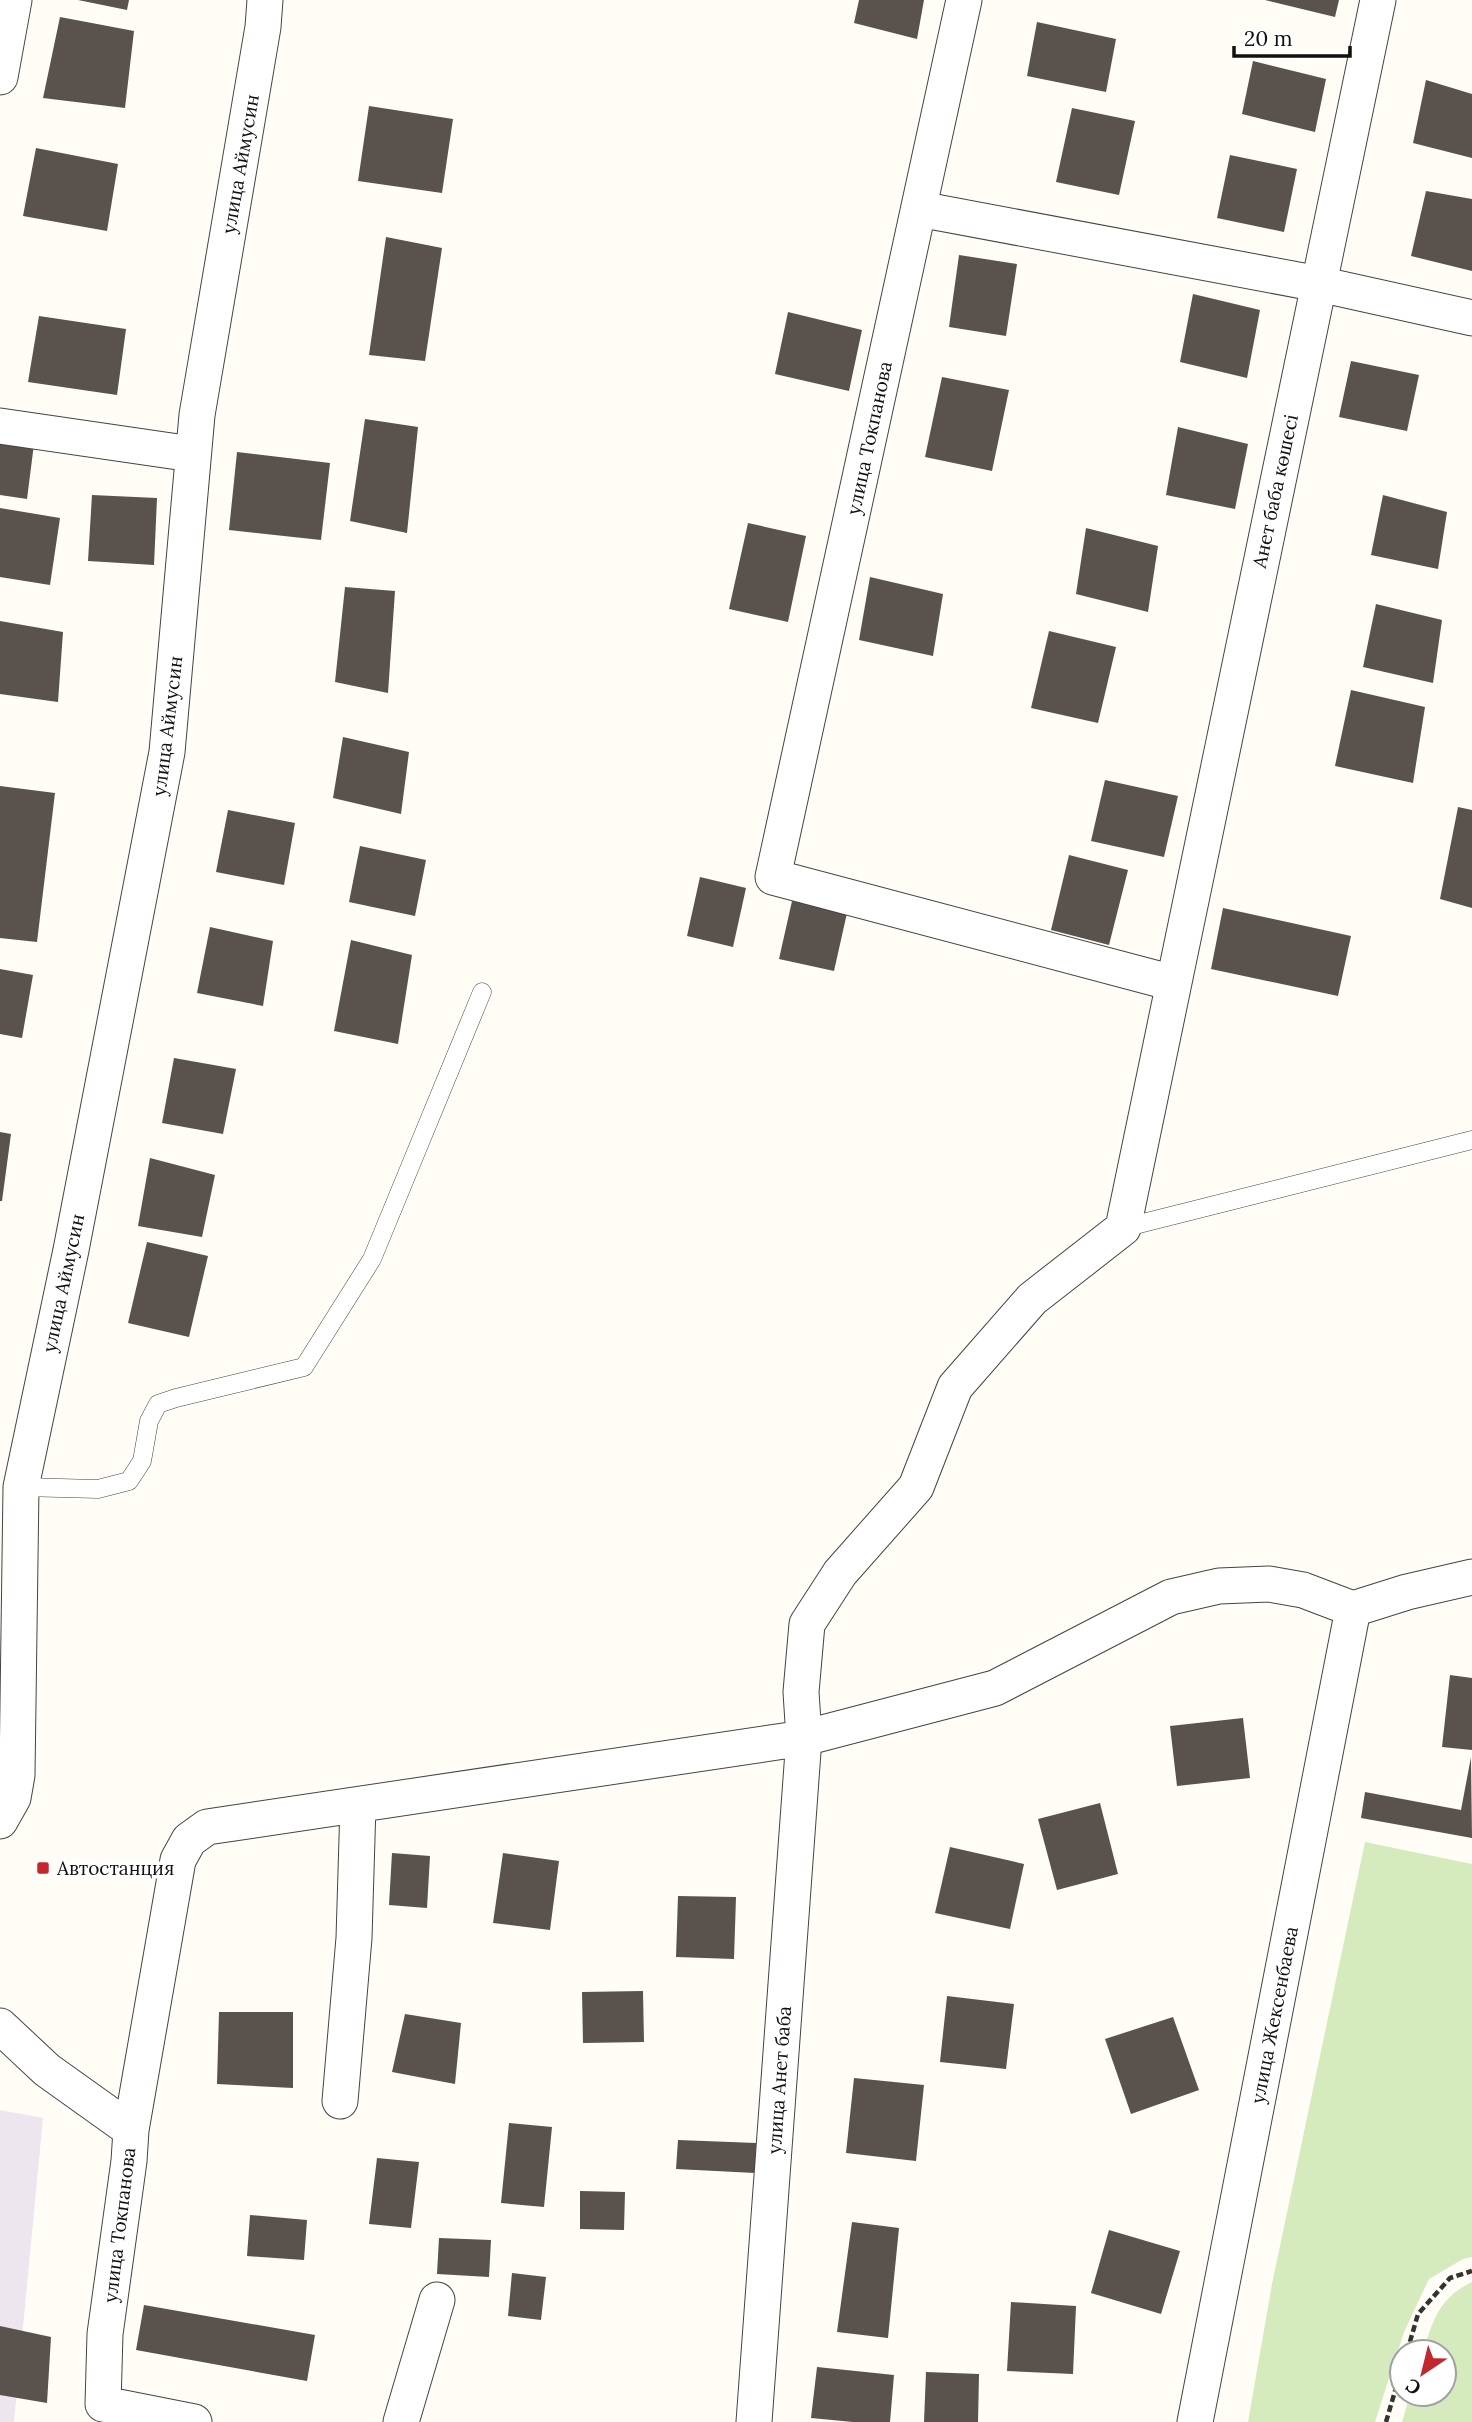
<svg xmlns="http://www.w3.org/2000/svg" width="1472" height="2422" font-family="Lora,serif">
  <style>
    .industrial { fill: #eee6ef }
    .green { fill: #d5ebbd }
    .building { fill: #5a524d }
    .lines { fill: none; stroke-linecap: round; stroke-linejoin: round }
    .service-casing { stroke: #444; stroke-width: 19 }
    .minor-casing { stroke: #444; stroke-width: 37 }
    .path { stroke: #333; stroke-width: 4.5; stroke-dasharray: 7 3.5; stroke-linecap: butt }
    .service { stroke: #fff; stroke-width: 18 }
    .minor { stroke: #fff; stroke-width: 35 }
    .poi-dot { fill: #c4262e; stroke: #fff; stroke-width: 2.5 }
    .labels { text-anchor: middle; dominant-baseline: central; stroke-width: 7; stroke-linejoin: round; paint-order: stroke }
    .street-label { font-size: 19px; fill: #111; stroke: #fff }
    .poi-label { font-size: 19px; fill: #111; stroke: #fff; text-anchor: start }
  </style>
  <rect width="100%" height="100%" fill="#fffdf5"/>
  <path class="industrial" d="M0,2110L43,2118L14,2422H0Z"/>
  <path class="green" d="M1365,1842L1472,1864V2257L1463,2259L1429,2279L1404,2332L1375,2422H1248L1272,2284Z
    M1472,2282V2422H1402L1410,2394H1444V2352H1423C1433,2320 1439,2298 1472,2282Z"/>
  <path class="building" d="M78,0H129L127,10Z
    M859,0H924L917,39L854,23Z
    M1265,0H1339L1335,17Z
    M60,17L134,31L125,108L43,98Z
    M1037,22L1116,39L1106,92L1027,76Z
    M1253,61L1326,79L1315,132L1242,114Z
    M1426,80L1472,94V158L1413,143Z
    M369,106L453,119L442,193L358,181Z
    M1072,108L1135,121L1119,195L1056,182Z
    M36,148L118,164L107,231L23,216Z
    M1230,155L1297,169L1284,232L1217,218Z
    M1426,191L1472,199V271L1411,256Z
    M386,237L442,248L425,361L369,355Z
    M959,255L1017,264L1006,336L949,327Z
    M1193,294L1260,310L1247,378L1180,362Z
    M788,312L862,330L849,391L775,374Z
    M39,316L126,329L117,395L28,382Z
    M1351,361L1419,375L1407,431L1339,417Z
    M942,377L1009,390L992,471L925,457Z
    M365,419L418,427L407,533L350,521Z
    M1178,427L1248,444L1235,509L1166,495Z
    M0,440L34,444L27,499L0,495Z
    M237,452L330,463L321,540L229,530Z
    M92,495L157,498L154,565L88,561Z
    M1383,495L1447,512L1438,569L1371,555Z
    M0,508L60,518L50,585L0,577Z
    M748,523L806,536L788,622L729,609Z
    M1086,528L1158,546L1148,612L1076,594Z
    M870,577L943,594L933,656L859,640Z
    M345,587L395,591L388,693L335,682Z
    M1376,604L1442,620L1433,683L1363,667Z
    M0,621L63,632L58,702L0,694Z
    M1049,631L1116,647L1098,723L1031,708Z
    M1351,690L1425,707L1413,783L1335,766Z
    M343,737L409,752L401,814L333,798Z
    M1105,780L1178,796L1164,857L1091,841Z
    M0,786L55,793L37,942L0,938Z
    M1458,807L1472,810V908L1440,899Z
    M228,810L295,823L284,885L216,872Z
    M360,846L426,860L415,916L349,902Z
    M1069,855L1128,870L1109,945L1051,930Z
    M700,877L746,888L733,947L687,936Z
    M792,901L847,913L834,971L779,959Z
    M1223,908L1351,936L1338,996L1211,969Z
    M210,927L273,941L263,1006L197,993Z
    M351,940L412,955L398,1044L334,1031Z
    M0,969L33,975L22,1038L0,1034Z
    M174,1058L236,1069L223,1134L162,1123Z
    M0,1132L11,1134L2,1201H0Z
    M150,1158L215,1175L202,1237L138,1226Z
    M147,1242L208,1256L189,1337L128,1323Z
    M1450,1675L1472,1678V1750L1442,1747Z
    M1243,1718L1250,1778L1177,1786L1170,1726Z
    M1471,1757L1472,1838L1361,1818L1365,1792L1461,1810Z
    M1100,1803L1118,1874L1057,1890L1038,1819Z
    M950,1847L1024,1864L1010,1929L935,1913Z
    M392,1853L430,1856L427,1908L389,1905Z
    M503,1853L559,1861L550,1930L493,1923Z
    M678,1896L736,1897L734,1959L676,1957Z
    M643,1991L644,2042L583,2043L582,1992Z
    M947,1996L1014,2004L1006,2069L940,2062Z
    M219,2012H293V2088L217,2084Z
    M405,2014L461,2023L455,2084L392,2072Z
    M1173,2017L1199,2090L1131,2114L1105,2039Z
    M854,2078L924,2085L916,2161L846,2153Z
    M509,2123L552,2127L544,2207L501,2203Z
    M678,2140L756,2143L755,2173L676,2169Z
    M377,2158L419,2162L411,2228L369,2224Z
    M580,2191L625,2192L624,2230L580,2229Z
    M250,2215L307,2220L304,2260L247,2256Z
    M852,2222L899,2228L888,2338L837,2332Z
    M1109,2230L1180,2251L1161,2314L1091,2293Z
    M439,2238L491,2240L489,2277L437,2274Z
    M512,2273L546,2277L541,2320L508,2316Z
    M1011,2302L1076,2306L1073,2374L1007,2371Z
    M144,2305L315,2335L307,2381L136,2350Z
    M0,2326L51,2337L47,2403L0,2395Z
    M817,2367L894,2375L890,2422H853L811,2418Z
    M926,2372L979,2374L978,2422H924Z"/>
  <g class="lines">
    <g class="service-casing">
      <path id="service" d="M1123,1228L1472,1140
        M21,1487L98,1489L129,1481L142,1461L149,1421L158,1404L176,1398L304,1367L372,1259L482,992"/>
    </g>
    <g class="minor-casing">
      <path id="minor" d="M964,0L773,877L1173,983
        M0,77L14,0
        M919,209L1319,284L1472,318
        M0,426L192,454
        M0,1821L13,1798L17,1775L21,1487L71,1250L167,752L197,415L263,27L265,0
        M0,2026L47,2070L131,2130L129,2161L105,2334L103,2404L194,2422
        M340,2101L354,1938L358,1805
        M131,2130L178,1860L189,1840L207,1827L804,1738L995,1688L1171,1597L1219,1586L1269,1584L1303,1590L1353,1609L1407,1592L1472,1577
        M401,2422L437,2300
        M754,2422L804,1738L801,1692L807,1624L840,1573L916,1487L955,1387L1032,1299L1123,1228L1378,0
        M1195,2422L1353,1609"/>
    </g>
    <path class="path" d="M1407,2352L1418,2314L1450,2278L1472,2271
      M1386,2422L1402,2367"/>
    <use href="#service" class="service"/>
    <use href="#minor" class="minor"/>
  </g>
  <rect class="poi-dot" x="36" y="1861" width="14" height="14" rx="3.5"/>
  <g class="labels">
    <g class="street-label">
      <text transform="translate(240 164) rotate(-80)">улица Аймусин</text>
      <text transform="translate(869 438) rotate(-78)">улица Токпанова</text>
      <text transform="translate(1275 491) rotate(-78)">Анет баба көшесі</text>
      <text transform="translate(167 726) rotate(-83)">улица Аймусин</text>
      <text transform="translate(63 1283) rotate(-78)">улица Аймусин</text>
      <text transform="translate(1274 2015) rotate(-79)">улица Жексенбаева</text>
      <text transform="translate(779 2080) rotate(-86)">улица Анет баба</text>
      <text transform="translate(119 2225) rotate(-83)">улица Токпанова</text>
    </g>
    <g class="poi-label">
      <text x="57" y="1868">Автостанция</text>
    </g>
  </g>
  <g transform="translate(1423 2373) rotate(215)"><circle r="33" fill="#ffffff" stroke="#a0a0a0" stroke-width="2"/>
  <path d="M0-5L12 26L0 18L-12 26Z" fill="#c4262e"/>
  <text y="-10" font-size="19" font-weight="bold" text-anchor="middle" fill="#111111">С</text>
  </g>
  <path d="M1234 46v10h116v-10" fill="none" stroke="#111111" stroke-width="3.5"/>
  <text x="1244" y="46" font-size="21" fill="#111111" stroke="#ffffff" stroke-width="5" paint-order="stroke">20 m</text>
</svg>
